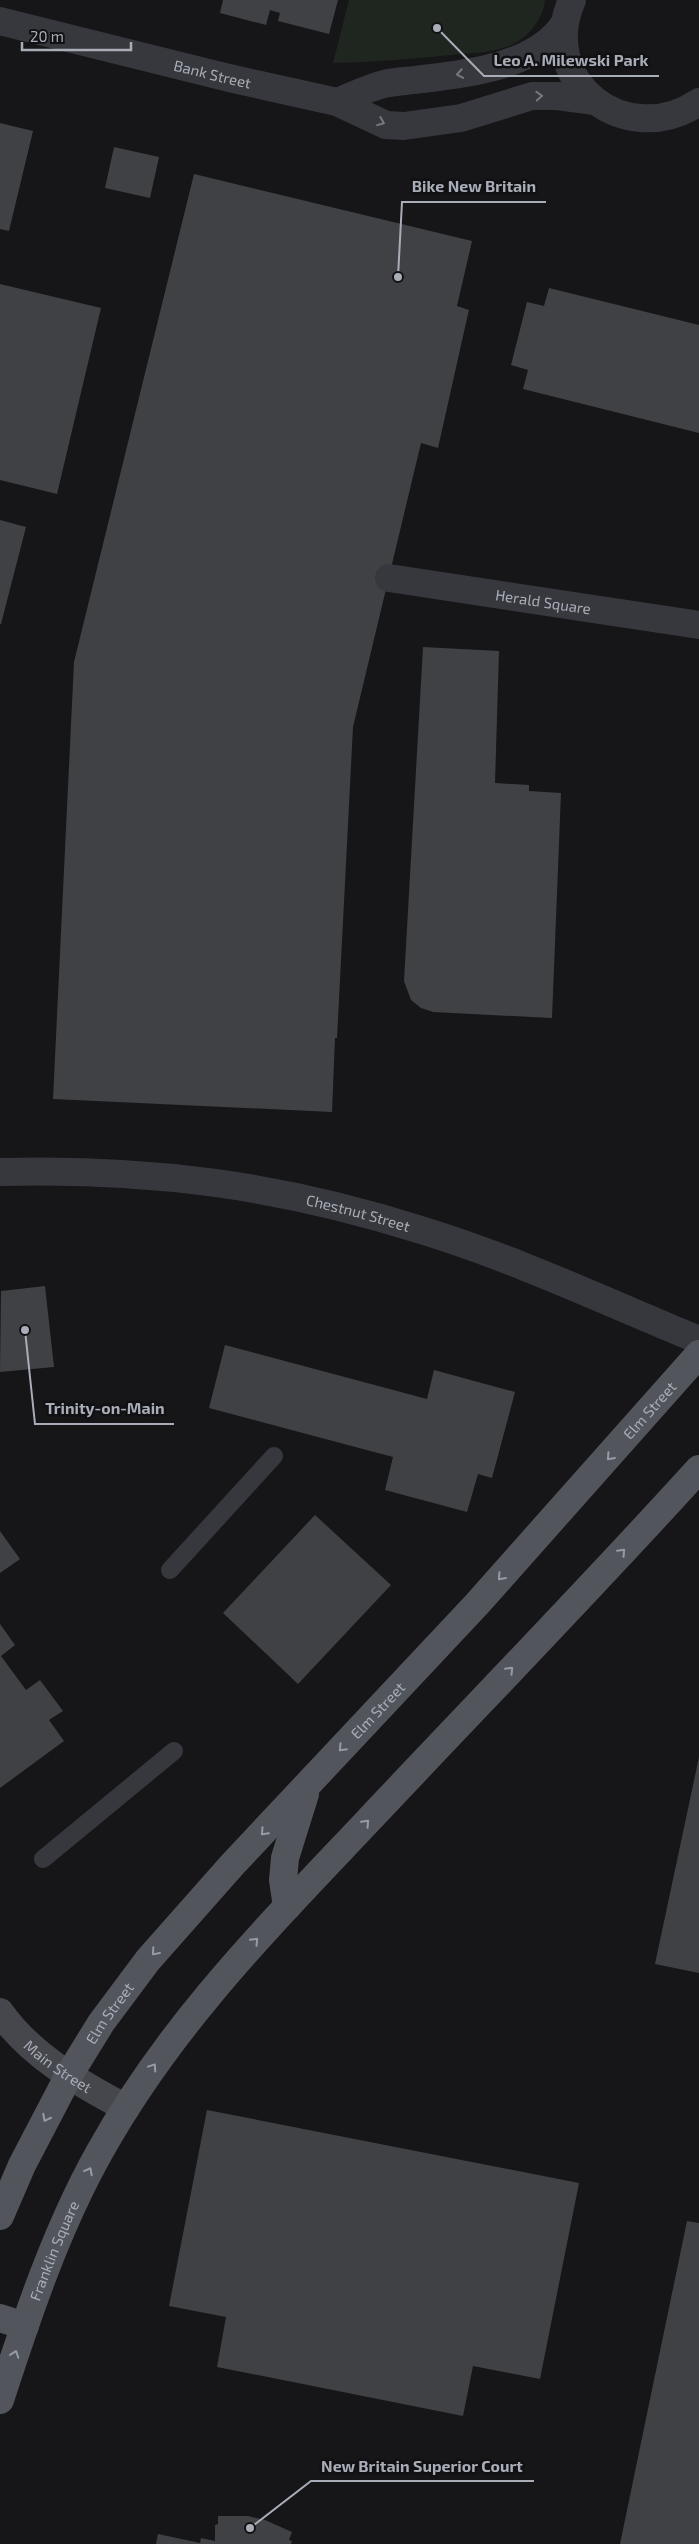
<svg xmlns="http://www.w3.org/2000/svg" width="699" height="2544" font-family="'Exo 2',sans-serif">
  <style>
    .green { fill: #1e261f }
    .building { fill: #404145 }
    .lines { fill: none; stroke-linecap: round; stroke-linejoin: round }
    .service { stroke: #37383d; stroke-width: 18 }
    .minor { stroke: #37383d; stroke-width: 28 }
    .tertiary { stroke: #37383d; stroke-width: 28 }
    .secondary { stroke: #45474d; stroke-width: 28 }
    .primary { stroke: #53555c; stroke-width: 28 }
    .oneway { stroke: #757881 }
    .oneway2 { stroke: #979ba6 }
    .labels { text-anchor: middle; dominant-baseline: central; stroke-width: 5; stroke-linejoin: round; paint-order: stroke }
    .street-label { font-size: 15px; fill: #a8adb8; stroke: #111113 }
    .leader { fill: none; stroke: #a8adb8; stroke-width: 2 }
    .callout-dot { fill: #a8adb8; stroke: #111113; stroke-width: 2 }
    .callout-label { font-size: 16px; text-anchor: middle; font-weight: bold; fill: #a8adb8; stroke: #111113; stroke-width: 5; stroke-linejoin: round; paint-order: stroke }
  </style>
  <rect width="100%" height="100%" fill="#161618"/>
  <path class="green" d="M349,0H545C543,20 527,39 509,46C491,53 471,53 452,55C412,59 373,62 333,63Z"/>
  <path class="building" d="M223,0H338L329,34L278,21L280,13L270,10L266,25L220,13Z
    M0,123L33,131L9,231L0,229Z
    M114,147L159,157L150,198L105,188Z
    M194,174L472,241L457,306L469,310L468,314L438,448L421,443L353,727L337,1038H335L332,1112L53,1099L74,662Z
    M0,284L101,308L57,494L0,480Z
    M549,288L699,325V433L523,389L528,370L511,365L527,302L544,306Z
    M0,520L26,527L1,624H0Z
    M423,647L499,651L495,783L529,785V791L561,793L552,1018L433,1012L421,1008L411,1000L404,981Z
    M45,1286L54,1367L0,1372L1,1291Z
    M225,1345L427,1399L434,1370L515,1392L492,1478L478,1474L467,1512L385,1490L393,1457L209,1408Z
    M315,1515L391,1585L298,1684L223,1613Z
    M0,1531L20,1559L0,1573Z
    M0,1624L15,1645L1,1656L26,1690L40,1680L63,1711L49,1720L64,1741L0,1788Z
    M699,1757V1973L655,1964Z
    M207,2110L579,2183L540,2379L473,2366L463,2416L217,2367L226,2317L169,2306Z
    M687,2221L699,2223V2544H620Z
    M218,2516H248L265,2520L292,2532L289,2540L292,2541L291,2544H200L201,2538L215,2541V2525L218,2524Z
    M158,2534L200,2543V2544H156Z"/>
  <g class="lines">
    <path class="service" d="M170,1570L274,1456
      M43,1859L174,1751"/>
    <path class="minor" id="s1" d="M389,578L699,625"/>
    <g class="tertiary">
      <path d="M572,0C536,82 626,151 699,102"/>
      <path id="s2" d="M0,21L229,78L337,102L386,125L404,126L461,118L532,96H557L595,101"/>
      <path d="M337,102C352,96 368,88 384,84C396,81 409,81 422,79C467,74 537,66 564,24"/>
      <path id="s3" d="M0,1172C148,1168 280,1185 421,1230C516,1259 607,1302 699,1340"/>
    </g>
    <path class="secondary" id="s4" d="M0,2012C31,2056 79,2083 126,2108"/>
    <g class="primary">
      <path d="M287,1907L283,1880L285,1858L305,1794"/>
      <path id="s5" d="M0,2216L22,2165L69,2075L101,2023L148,1960L232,1865L477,1604L699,1354"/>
      <path d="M0,2318L25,2326"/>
      <path id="s6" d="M0,2400C27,2317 56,2230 99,2153C170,2025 266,1929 366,1823C477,1705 590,1589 699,1469"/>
    </g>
  </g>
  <defs><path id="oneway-chevron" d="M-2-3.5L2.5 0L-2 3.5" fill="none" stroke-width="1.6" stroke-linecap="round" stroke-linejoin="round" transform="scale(1.25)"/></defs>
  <g class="oneway">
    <use href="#oneway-chevron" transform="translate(460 74) rotate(170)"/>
    <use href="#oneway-chevron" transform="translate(539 96) rotate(-3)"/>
    <use href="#oneway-chevron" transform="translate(381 122) rotate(22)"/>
  </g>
  <g class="oneway2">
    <use href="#oneway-chevron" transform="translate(610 1457) rotate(132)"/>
    <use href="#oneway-chevron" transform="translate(622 1552) rotate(-47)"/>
    <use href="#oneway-chevron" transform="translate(501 1577) rotate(132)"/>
    <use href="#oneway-chevron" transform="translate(510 1670) rotate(-47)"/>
    <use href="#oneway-chevron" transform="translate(342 1748) rotate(133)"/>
    <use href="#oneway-chevron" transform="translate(366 1823) rotate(-47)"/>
    <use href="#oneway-chevron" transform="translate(264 1832) rotate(133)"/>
    <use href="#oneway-chevron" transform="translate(255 1941) rotate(-47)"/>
    <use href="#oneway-chevron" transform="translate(155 1952) rotate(131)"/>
    <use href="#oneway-chevron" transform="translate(153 2067) rotate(-56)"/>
    <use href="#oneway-chevron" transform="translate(46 2118) rotate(117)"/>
    <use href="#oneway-chevron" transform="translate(89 2171) rotate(-62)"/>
    <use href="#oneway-chevron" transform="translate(15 2354) rotate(-71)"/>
  </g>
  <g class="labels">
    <g class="street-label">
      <text stroke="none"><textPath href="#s2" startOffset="219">Bank Street</textPath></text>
      <text stroke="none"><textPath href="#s1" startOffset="156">Herald Square</textPath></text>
      <text stroke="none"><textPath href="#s3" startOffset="362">Chestnut Street</textPath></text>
      <text stroke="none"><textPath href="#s5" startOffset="1041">Elm Street</textPath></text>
      <text stroke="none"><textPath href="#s5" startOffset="636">Elm Street</textPath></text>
      <text stroke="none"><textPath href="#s5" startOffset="231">Elm Street</textPath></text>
      <text stroke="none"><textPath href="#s4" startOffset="80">Main Street</textPath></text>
      <text stroke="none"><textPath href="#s6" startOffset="159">Franklin Square</textPath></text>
    </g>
  </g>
  <path class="leader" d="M437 28L484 76H659M398 277L402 202H546M25 1330L35 1424H174M250 2528L311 2481H534"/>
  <g class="callout-dot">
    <circle cx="437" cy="28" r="5"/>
    <circle cx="398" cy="277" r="5"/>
    <circle cx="25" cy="1330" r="5"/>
    <circle cx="250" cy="2528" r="5"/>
  </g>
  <g class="callout-label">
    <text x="571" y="66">Leo A. Milewski Park</text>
    <text x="474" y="192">Bike New Britain</text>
    <text x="105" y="1414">Trinity-on-Main</text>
    <text x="422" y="2472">New Britain Superior Court</text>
  </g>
  <path d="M22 42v8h109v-8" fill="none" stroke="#a8adb8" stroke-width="2.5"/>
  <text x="30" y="42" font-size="15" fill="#a8adb8" stroke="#111113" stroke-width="4" paint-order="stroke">20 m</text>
</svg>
